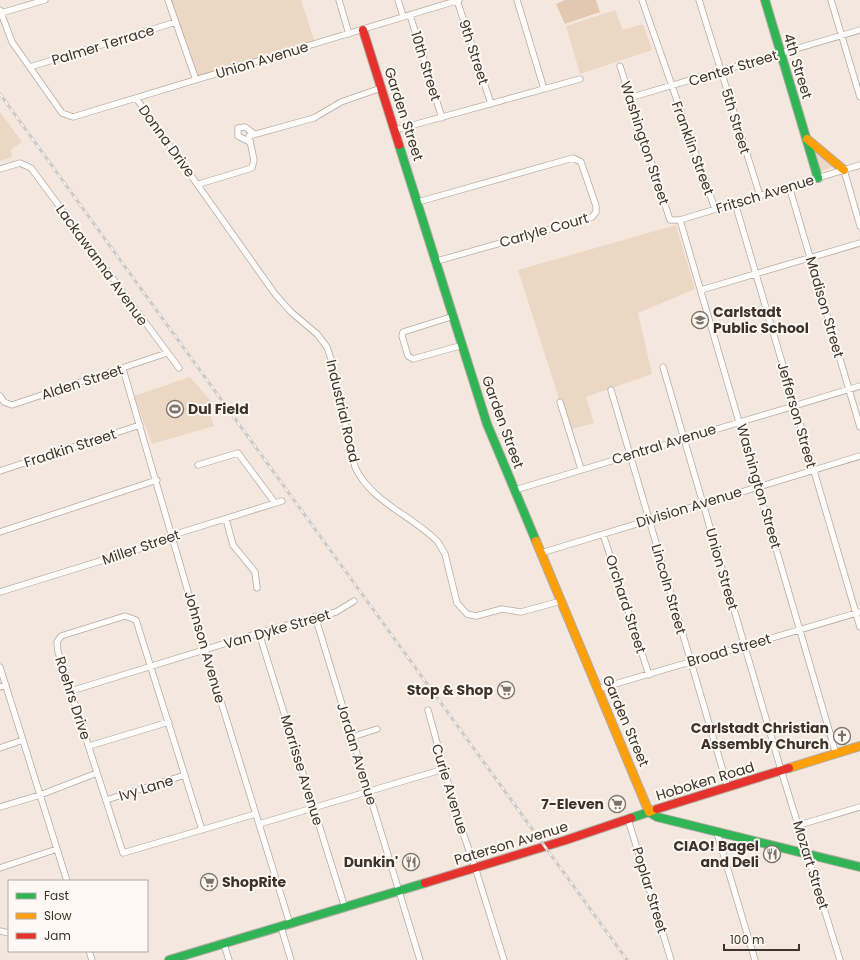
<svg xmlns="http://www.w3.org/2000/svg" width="860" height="960" font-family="Poppins,sans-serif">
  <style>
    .green { fill: #ecd6c4 }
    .forest { fill: #e3c8b1 }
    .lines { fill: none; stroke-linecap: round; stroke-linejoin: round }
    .street-casing { stroke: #b4aaa2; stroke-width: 7 }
    .fast-casing { stroke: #b4aaa2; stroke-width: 10 }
    .slow-casing { stroke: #b4aaa2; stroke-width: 10 }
    .jam-casing { stroke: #b4aaa2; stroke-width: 10 }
    .street { stroke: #fdfcfa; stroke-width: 5.5 }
    .fast { stroke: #30b455; stroke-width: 8 }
    .slow { stroke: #ff9f0a; stroke-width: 8 }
    .jam { stroke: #e5322d; stroke-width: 8 }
    .rail-casing { stroke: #cecac7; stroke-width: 3 }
    .rail { stroke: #fdf8f3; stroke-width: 1.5; stroke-dasharray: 4.5; stroke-linecap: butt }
    .labels { text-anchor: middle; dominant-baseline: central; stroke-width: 4; stroke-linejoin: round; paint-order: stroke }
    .street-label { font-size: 14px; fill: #3d332a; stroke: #fdf8f3 }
    .poi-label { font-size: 14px; font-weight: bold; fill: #3d332a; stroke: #fdf8f3; text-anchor: end }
  </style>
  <rect width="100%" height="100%" fill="#f4e8de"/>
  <path class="green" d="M168,0H301L315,43L194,78Z
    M615,10L623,30L643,24L652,50L580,74L566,26Z
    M0,112L22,142L11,150L12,157L0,161Z
    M816,153L833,167L821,171Z
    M676,225L695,289L638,313L652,374L586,397L594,423L569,430L518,270Z
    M190,377L215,406L209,411L214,426L152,444L134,396Z"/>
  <path class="forest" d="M565,0H596L600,12L565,24L556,4Z"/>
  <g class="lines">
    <g class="street-casing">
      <path id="street" d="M168,0L196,80
        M339,0L349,34
        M398,0L403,16
        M457,0L491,104
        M517,0L544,89
        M642,0L715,209
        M699,0L760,196
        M831,0L860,97
        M0,10L12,42L62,113L73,117L459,0
        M1,13L45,0
        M410,15L442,118
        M620,66L670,220H680L860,165
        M30,67L176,22
        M136,98L275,294L291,312L317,334L327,347L331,359L355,467C371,502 413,516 438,542L445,554L457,603L467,614L476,616L502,609L521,612L561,601
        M629,98L860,30
        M395,130L580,79
        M250,142L238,136V128L245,127L254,134
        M0,169L20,163L31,168L179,368
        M844,170L860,226
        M199,184L252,168L254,160L249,136L314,118L341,102L381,88
        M789,186L860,427
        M418,202L573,158L581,162L596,206V212L592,217L437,261
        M735,203L860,627
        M680,220L836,754
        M701,290L860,243
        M454,316L403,332L402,336L408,356L413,359L463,345
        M663,367L781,770L840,960
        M123,369L205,650L290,924
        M611,390L728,788
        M0,396L4,402L12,405L167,353
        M560,402L581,469
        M198,465L238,453L275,503
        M0,471L140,425
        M515,490L860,386
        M226,519L233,545L255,572L257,588
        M0,532L157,480
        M603,534L649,675
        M541,553L860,456
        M0,592L139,549L173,535L282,501
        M315,616L420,960
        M259,633L345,908
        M0,667L67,881
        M0,687L6,685
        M598,689L860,612
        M71,691L259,633L336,612L354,601
        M428,710L458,819L475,867L504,960
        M352,737L377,729
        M89,746L169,722
        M0,748L23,740
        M106,800L185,775
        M0,807L40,795L97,773
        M628,819L671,960
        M259,824L444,769
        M799,825L860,807
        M202,830L136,620L125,616L61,636L57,642L58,652L123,853L252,815L256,814
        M717,833L755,960
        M0,868L57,849
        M281,927L291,960
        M0,931L9,933
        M224,944L229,960
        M89,951L92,960"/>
    </g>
    <g class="fast-casing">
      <path id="fast" d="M765,0L818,178
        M399,145L487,424L536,541
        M631,818L649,812L657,817L860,867
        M169,960L425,883"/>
    </g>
    <g class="slow-casing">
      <path id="slow" d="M807,139L844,170
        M536,541L649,812L657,809
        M789,768L860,746"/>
    </g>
    <g class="jam-casing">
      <path id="jam" d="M363,30L399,145
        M657,809L789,768
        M425,883L566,840L631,818"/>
    </g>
    <use href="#street" class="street"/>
    <use href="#fast" class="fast"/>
    <use href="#slow" class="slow"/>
    <use href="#jam" class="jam"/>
    <g class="rail-casing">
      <path id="rail" d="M0,94L627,960"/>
    </g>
    <use href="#rail" class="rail"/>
  </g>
  <defs>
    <g id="school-ring" transform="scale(0.9)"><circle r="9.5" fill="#fdf8f3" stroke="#7d7269" stroke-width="1.5"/><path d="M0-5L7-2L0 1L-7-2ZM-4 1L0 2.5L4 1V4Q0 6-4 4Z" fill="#7d7269"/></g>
    <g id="stadium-ring" transform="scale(0.9)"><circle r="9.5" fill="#fdf8f3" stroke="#7d7269" stroke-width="1.5"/><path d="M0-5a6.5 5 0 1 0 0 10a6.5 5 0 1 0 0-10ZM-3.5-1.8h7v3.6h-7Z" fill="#7d7269"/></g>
    <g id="supermarket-ring" transform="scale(0.9)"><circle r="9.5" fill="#fdf8f3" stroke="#7d7269" stroke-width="1.5"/><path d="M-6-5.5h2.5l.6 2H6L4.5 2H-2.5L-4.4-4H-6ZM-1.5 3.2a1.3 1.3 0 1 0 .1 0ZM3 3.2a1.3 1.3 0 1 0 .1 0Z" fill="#7d7269"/></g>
    <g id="church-ring" transform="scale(0.9)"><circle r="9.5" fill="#fdf8f3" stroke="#7d7269" stroke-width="1.5"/><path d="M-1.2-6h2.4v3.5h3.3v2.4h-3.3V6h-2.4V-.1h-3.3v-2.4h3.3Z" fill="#7d7269"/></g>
    <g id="restaurant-ring" transform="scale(0.9)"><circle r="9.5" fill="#fdf8f3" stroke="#7d7269" stroke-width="1.5"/><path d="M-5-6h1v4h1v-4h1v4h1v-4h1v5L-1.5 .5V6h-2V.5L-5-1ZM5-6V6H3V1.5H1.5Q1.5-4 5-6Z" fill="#7d7269"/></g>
  </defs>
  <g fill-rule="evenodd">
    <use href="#school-ring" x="700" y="320"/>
    <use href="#stadium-ring" x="175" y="409"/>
    <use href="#supermarket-ring" x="506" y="690"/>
    <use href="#church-ring" x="842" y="736"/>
    <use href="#supermarket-ring" x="617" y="804"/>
    <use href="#restaurant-ring" x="772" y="854"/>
    <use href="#restaurant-ring" x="411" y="862"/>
    <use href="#supermarket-ring" x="209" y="882"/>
  </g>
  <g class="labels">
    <g class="street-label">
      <text transform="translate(103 45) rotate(-17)">Palmer Terrace</text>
      <text transform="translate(474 52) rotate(72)">9th Street</text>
      <text transform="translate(262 60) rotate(-17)">Union Avenue</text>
      <text transform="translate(426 66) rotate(73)">10th Street</text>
      <text transform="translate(798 66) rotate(73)">4th Street</text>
      <text transform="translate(733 68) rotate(-17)">Center Street</text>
      <text transform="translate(404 114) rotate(72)">Garden Street</text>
      <text transform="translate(736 121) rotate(73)">5th Street</text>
      <text transform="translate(167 141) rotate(54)">Donna Drive</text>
      <text transform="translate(645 143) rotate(72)">Washington Street</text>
      <text transform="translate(693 148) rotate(70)">Franklin Street</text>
      <text transform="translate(765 194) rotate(-17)">Fritsch Avenue</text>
      <text transform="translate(544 230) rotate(-16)">Carlyle Court</text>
      <text transform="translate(102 265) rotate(54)">Lackawanna Avenue</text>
      <text transform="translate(825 307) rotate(74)">Madison Street</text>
      <text transform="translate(82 382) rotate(-18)">Alden Street</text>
      <text transform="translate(343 411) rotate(77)">Industrial Road</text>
      <text transform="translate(797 415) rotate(74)">Jefferson Street</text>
      <text transform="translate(503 422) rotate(70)">Garden Street</text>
      <text transform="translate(664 444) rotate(-17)">Central Avenue</text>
      <text transform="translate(70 448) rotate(-18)">Fradkin Street</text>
      <text transform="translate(759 486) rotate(74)">Washington Street</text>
      <text transform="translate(689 507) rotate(-17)">Division Avenue</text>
      <text transform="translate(141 547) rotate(-19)">Miller Street</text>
      <text transform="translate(722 569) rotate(74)">Union Street</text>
      <text transform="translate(669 589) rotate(74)">Lincoln Street</text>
      <text transform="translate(626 604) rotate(72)">Orchard Street</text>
      <text transform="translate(277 629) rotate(-16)">Van Dyke Street</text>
      <text transform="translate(205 647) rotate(74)">Johnson Avenue</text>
      <text transform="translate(729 650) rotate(-16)">Broad Street</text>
      <text transform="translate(73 698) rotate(72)">Roehrs Drive</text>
      <text transform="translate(626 721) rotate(67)">Garden Street</text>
      <text transform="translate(357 754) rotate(73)">Jordan Avenue</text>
      <text transform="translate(302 770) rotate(73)">Morrisse Avenue</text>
      <text transform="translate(705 781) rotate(-17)">Hoboken Road</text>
      <text transform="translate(146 788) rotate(-17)">Ivy Lane</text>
      <text transform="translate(450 789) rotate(73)">Curie Avenue</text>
      <text transform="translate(511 843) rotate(-17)">Paterson Avenue</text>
      <text transform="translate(811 865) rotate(73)">Mozart Street</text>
      <text transform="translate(650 890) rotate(73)">Poplar Street</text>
    </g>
    <g class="poi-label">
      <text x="713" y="312" text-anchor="start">Carlstadt<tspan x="713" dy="16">Public School</tspan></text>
      <text x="188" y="409" text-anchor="start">Dul Field</text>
      <text x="493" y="690">Stop &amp; Shop</text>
      <text x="829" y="728">Carlstadt Christian<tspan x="829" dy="16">Assembly Church</tspan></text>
      <text x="604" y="804">7-Eleven</text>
      <text x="759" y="846">CIAO! Bagel<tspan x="759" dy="16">and Deli</tspan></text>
      <text x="398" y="862">Dunkin'</text>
      <text x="222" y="882" text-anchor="start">ShopRite</text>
    </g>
  </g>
  <rect x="8" y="880" width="140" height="72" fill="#fdf8f3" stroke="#b0a9a3"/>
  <rect x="16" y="893" width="20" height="6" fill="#30b455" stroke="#b0a9a3"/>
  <text x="44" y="900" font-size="12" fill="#3d332a">Fast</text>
  <rect x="16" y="913" width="20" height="6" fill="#ff9f0a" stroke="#b0a9a3"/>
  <text x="44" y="920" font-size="12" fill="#3d332a">Slow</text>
  <rect x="16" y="933" width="20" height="6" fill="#e5322d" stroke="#b0a9a3"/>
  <text x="44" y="940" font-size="12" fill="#3d332a">Jam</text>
  <path d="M724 944v6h75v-6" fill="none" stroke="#3d332a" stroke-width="2"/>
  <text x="730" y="944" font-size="12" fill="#3d332a" stroke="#fdf8f3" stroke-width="3" paint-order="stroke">100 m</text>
</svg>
